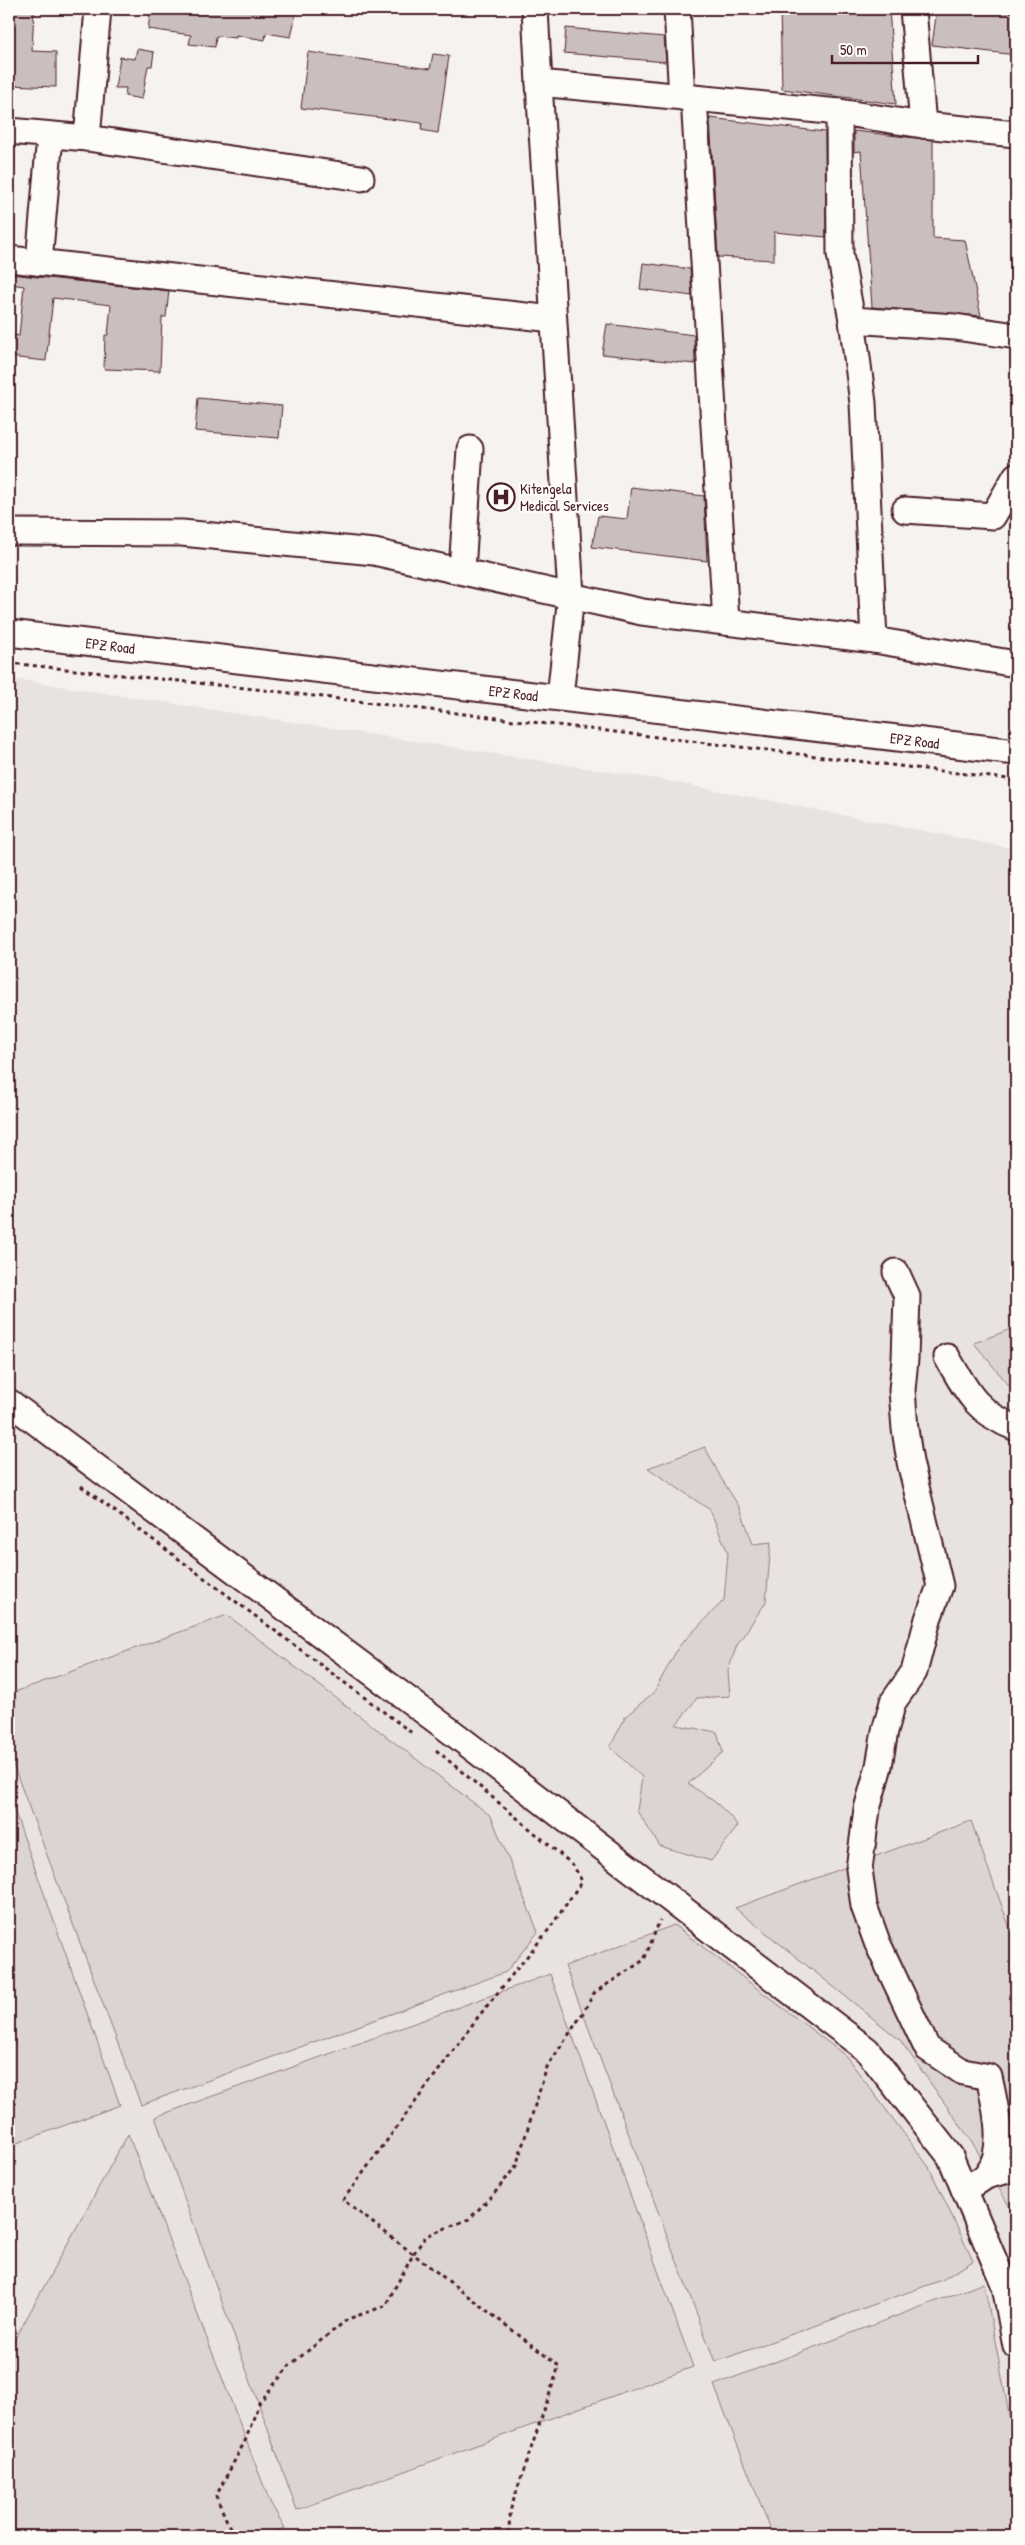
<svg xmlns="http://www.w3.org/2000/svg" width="1025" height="2545" font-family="'Patrick Hand',sans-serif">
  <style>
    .built { fill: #e9e3e0 }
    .green { fill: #dcd4d2; stroke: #937a7e }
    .building { fill: #cbbfbe; stroke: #4a1f2b }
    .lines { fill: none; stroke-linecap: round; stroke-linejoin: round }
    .minor-casing { stroke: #4a1f2b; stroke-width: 29 }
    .path { stroke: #4a1f2b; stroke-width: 3; stroke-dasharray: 4 4; stroke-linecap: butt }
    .minor { stroke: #fdfcf7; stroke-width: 25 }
    .labels { text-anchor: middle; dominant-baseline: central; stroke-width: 4.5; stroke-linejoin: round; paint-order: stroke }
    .poi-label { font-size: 15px; fill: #4a1f2b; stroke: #fdfcf7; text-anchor: start }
    .street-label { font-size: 15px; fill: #4a1f2b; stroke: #fdfcf7 }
  </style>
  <rect width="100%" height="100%" fill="#f6f3ef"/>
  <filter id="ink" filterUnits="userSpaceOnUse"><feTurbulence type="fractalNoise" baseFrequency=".02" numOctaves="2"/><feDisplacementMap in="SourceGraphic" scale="10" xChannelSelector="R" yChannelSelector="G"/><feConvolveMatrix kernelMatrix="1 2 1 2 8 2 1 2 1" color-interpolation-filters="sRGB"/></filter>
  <g filter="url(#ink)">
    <path class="built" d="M9,678L664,780L1016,849V2536H9Z"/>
    <path class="green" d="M1016,1327V1394L974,1343Z
      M705,1447L721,1478L740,1508L753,1544L771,1542L766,1602L737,1645L728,1671L730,1696L697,1698L676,1725L717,1732L723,1752L688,1784C708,1796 724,1807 738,1826L711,1861L660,1846L637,1811L642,1777L610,1747L626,1716L654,1692L679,1646L724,1600L728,1553L710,1510L648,1468Z
      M227,1615L491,1816L538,1932L506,1972L141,2105L9,1754V1694Z
      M9,1796L120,2105L9,2146Z
      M971,1821L1016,1945V2218L972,2142L900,2040L735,1908Z
      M674,1925L846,2056L929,2167L973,2261L942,2280L715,2362L565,1966Z
      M550,1974L693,2367L297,2510L155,2117Z
      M128,2134L270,2502L285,2528L262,2536H9V2350Z
      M984,2283L1016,2451L1009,2536H773L714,2385Z"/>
    <path class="building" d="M9,9H34L32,51L56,52V87L9,85Z
      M151,9H297L291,37L266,33L265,40L236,35V38L216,36L215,47L189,44L191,35L148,29Z
      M780,9H889L896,104L782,89Z
      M937,9H979L1016,13V55L932,45Z
      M566,28L664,37L666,62L564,53Z
      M137,49L154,52L152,66H148L142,99L125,96L126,88H115L120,57L135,59Z
      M308,52L430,69L433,54L449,56L438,133L421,130L422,123L301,108Z
      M710,118L825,132L826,237L774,232V260L718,257Z
      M854,131L933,140V238L965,240L981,316L872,307L861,151L854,152Z
      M643,263L690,269L692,296L640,289Z
      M10,274L169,291L166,317H162L160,371L104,369L105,335H108L111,305L53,298L46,361L9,357V334L19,336L24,286L9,284Z
      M607,324L694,335L695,364L602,354Z
      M198,398L282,406L279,438L195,431Z
      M631,487L704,496L707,561L592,547L598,516L627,519Z"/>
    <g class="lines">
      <g class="minor-casing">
        <g id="minor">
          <path d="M535,9L539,83L839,112L923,125L1016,134"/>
          <path d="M677,9L682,97"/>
          <path d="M913,9L923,125"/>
          <path d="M539,83L571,595L560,697"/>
          <path d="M694,98L726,622"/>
          <path d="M839,112L840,254L852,320L863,403L874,640"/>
          <path d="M9,131L87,138L361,178"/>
          <path d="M87,138L98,9"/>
          <path d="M9,259L553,319"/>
          <path d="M39,262L50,136"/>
          <path d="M852,320L955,327L1016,336"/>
          <path d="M905,510L993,516L1016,476"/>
          <path d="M9,532L182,533L374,552L642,612L874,640L1016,664"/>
          <path d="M462,571L470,449"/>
          <path id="s1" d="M9,633L1016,752"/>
          <path d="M896,1272L907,1296L905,1359L902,1390L905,1429L910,1462L940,1586L928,1619L914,1672L893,1702L885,1731L879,1766L867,1809L859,1869L864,1906L877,1942L927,2048L963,2072L989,2077C995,2105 1007,2150 987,2174C982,2181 971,2185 964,2189"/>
          <path d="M947,1357C967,1392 976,1412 1016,1428"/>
          <path d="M9,1402L457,1736L867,2050L950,2156L1005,2286L1016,2346"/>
          <path d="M986,2176L1016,2168"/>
        </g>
      </g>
      <path class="path" d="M9,663L264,690L1016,780
        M81,1486L412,1733
        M436,1750L573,1865L582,1881L550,1928L478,2017L343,2200L559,2366L511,2508L508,2536
        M228,2536L230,2528L216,2496L246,2439L259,2403L290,2365L348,2319L385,2306L414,2253L426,2236L469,2219L493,2195L516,2166L547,2067L583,2013L594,1993L644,1960L660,1920"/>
      <use href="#minor" class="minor"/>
    </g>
  </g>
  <defs>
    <g id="hospital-ring" transform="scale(1.4375)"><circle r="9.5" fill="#fdfcf7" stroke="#4a1f2b" stroke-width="1.5"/><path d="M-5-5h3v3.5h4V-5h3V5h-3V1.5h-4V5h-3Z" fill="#4a1f2b"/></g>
  </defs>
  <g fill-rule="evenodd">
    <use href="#hospital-ring" x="501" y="497"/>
  </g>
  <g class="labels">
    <g class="poi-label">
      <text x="520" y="488">Kitengela<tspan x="520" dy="17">Medical Services</tspan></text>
    </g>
    <g class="street-label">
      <text stroke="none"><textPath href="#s1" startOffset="102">EPZ Road</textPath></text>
      <text stroke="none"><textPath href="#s1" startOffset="508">EPZ Road</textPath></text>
      <text stroke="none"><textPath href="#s1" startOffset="912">EPZ Road</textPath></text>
    </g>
  </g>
  <rect width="1025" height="2545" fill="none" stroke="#fdfcf7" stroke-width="30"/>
  <rect x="15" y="15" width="995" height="2515" fill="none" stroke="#4a1f2b" stroke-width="2" filter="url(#ink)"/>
  <path d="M832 55v8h146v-8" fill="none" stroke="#4a1f2b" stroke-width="2.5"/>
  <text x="840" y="55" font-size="15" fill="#4a1f2b" stroke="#fdfcf7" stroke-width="4" paint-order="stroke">50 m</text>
</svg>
